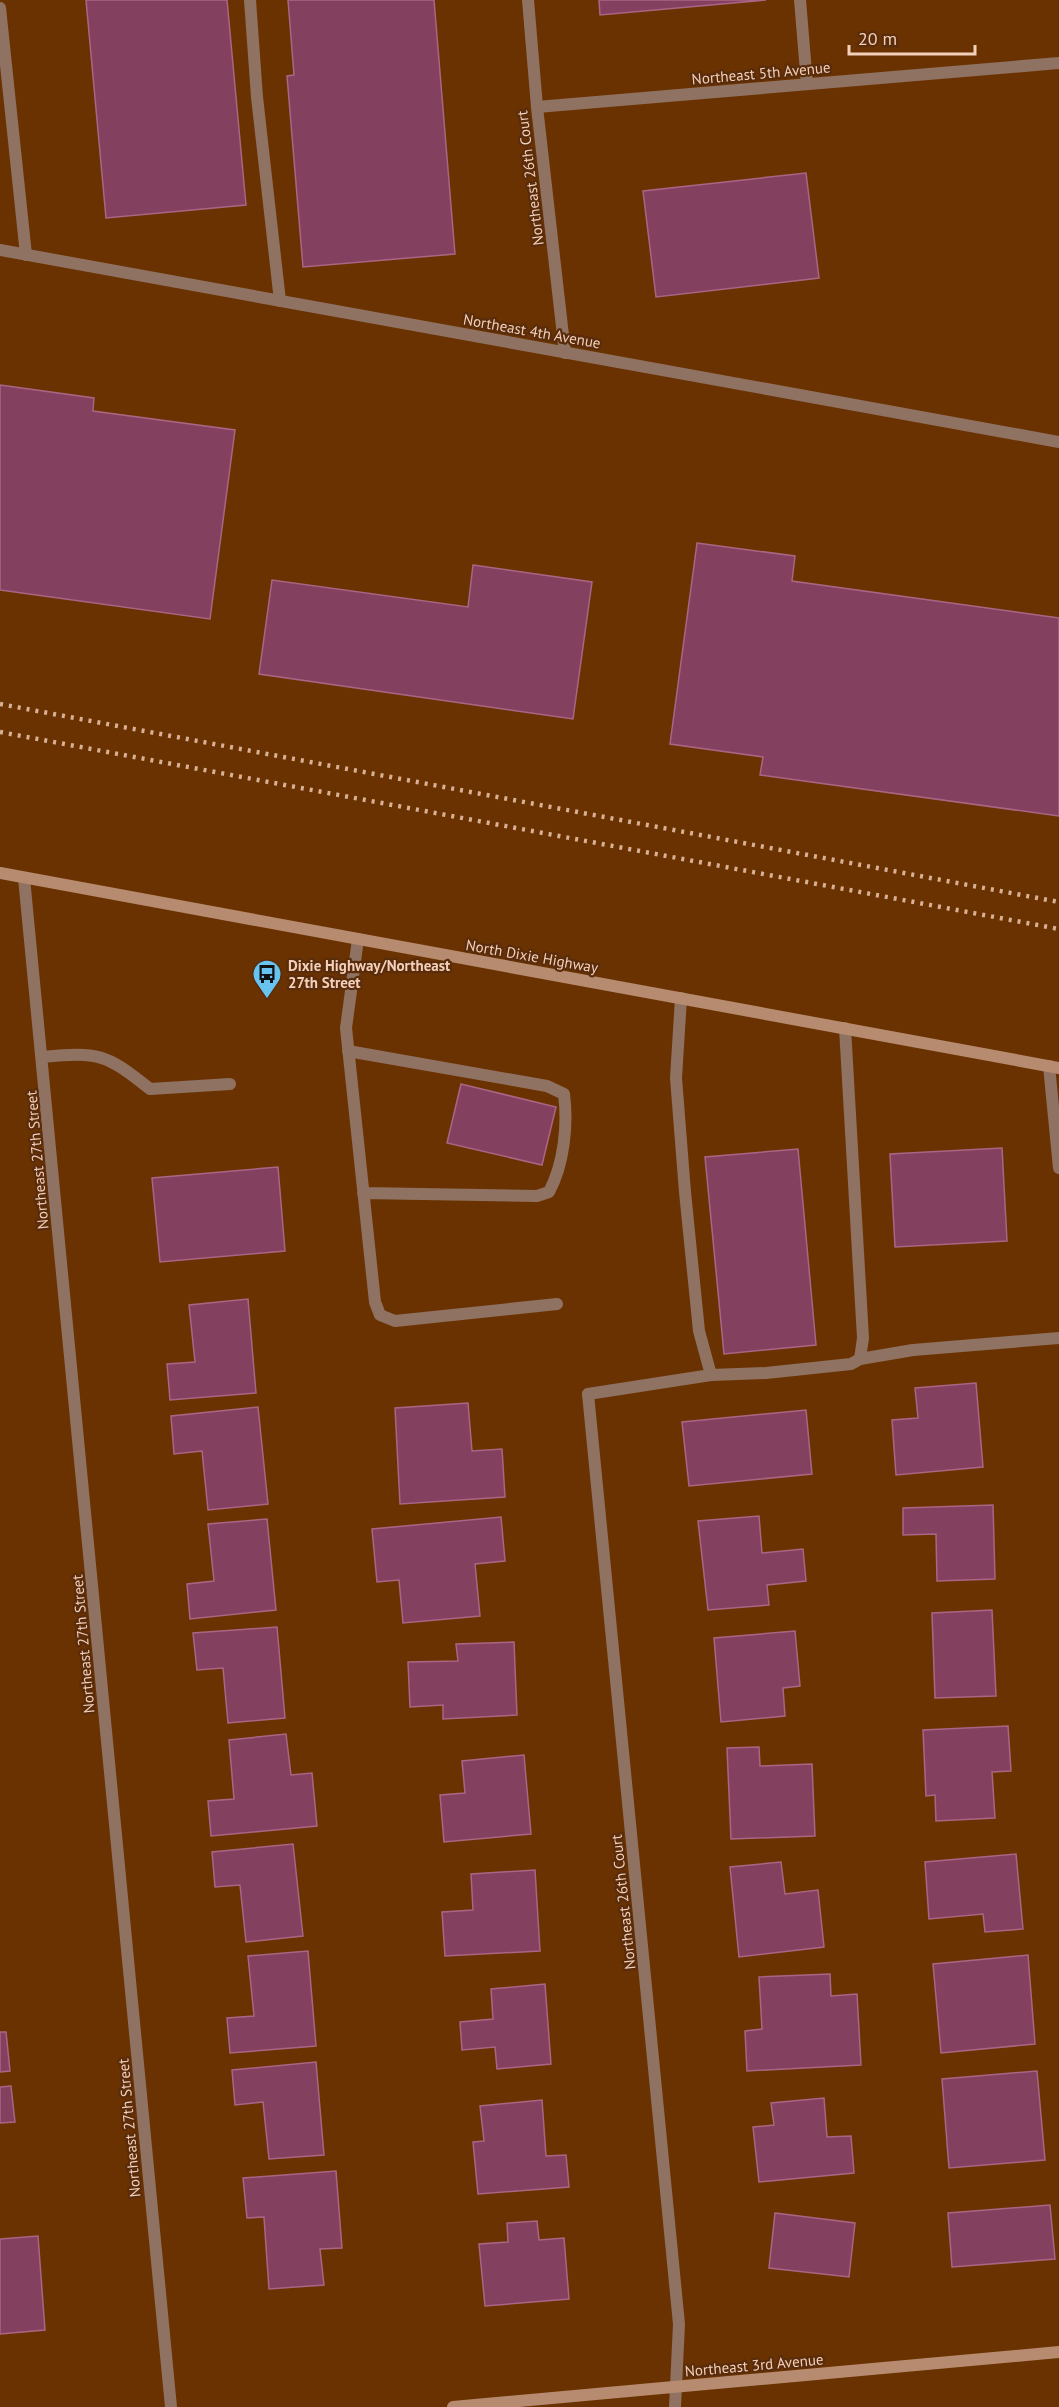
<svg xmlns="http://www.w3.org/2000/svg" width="1059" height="2407" font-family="'PT Sans',sans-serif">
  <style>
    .building { fill: #83415f; stroke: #ab6584; stroke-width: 1.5 }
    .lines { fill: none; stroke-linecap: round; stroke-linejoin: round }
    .lane { stroke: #8f7261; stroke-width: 12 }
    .street { stroke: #8f7261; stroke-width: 12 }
    .secondary { stroke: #b78b70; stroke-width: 12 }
    .rail { stroke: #d8b196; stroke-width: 4.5; stroke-dasharray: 3 6; stroke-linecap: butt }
    .labels { text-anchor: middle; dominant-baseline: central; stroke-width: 4.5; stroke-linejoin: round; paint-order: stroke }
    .street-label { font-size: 15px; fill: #f3d0bb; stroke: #592c0b }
    .poi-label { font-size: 15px; font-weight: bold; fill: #f3d0bb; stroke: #592c0b; text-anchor: start }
  </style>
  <rect width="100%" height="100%" fill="#6b3201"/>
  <path class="building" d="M86,0H227L246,205L106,218Z
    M288,0H434L455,254L303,267L287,76L294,75Z
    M599,0H766L600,15Z
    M806,173L819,278L656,297L643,191Z
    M0,385L94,398L93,411L235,430L210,619L0,590Z
    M697,543L795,556L792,581L1059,618V816L760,775L763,757L670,744Z
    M473,565L592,582L573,719L259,674L272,580L468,607Z
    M461,1084L556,1107L542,1165L447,1143Z
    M1002,1148L1007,1241L895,1247L890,1154Z
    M798,1149L816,1345L724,1354L705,1157Z
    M278,1167L285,1251L160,1262L152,1178Z
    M248,1299L256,1393L170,1400L167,1364L195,1362L189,1305Z
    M976,1383L983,1467L896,1475L892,1420L918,1418L915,1388Z
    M468,1403L472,1451L502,1449L505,1497L400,1504L395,1408Z
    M258,1407L268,1504L208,1510L202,1451L174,1454L171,1416Z
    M806,1410L812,1474L689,1486L682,1422Z
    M993,1505L995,1579L937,1581L936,1534L903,1535V1508Z
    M759,1516L762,1553L803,1549L806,1581L767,1585L769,1605L708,1610L698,1521Z
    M501,1517L505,1561L475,1564L480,1616L403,1623L399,1580L377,1582L372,1529Z
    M267,1519L276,1610L190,1619L187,1584L214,1581L208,1524Z
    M992,1610L996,1696L935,1698L932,1613Z
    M277,1627L285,1718L228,1723L223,1668L197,1670L193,1633Z
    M795,1631L800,1686L783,1688L785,1716L721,1722L714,1638Z
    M514,1642L517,1715L443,1719V1705L410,1707L408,1662L458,1661L456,1644Z
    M1008,1726L1011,1771L992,1772L995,1818L936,1821L935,1795L926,1796L923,1730Z
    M286,1734L291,1775L312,1773L317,1826L211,1836L208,1801L234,1799L229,1740Z
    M759,1747L760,1766L812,1764L815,1836L731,1839L727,1748Z
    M524,1755L531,1834L444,1842L440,1795L465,1793L462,1761Z
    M293,1844L303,1936L246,1942L240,1885L215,1887L212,1852Z
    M1016,1854L1023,1929L985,1932L983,1914L929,1919L925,1862Z
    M781,1862L785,1894L818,1890L824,1947L739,1957L730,1867Z
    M535,1870L540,1951L445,1956L442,1912L473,1910L471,1874Z
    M308,1951L316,2046L230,2053L227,2018L254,2016L248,1956Z
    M1028,1955L1035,2044L941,2053L933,1964Z
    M830,1974L831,1996L857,1994L861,2065L747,2071L745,2031L762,2029L759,1977Z
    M545,1984L551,2064L497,2069L495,2047L462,2050L460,2022L493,2019L491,1989Z
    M0,2032H6L10,2071L0,2072Z
    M316,2062L324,2155L269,2159L263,2102L235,2105L232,2070Z
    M1037,2071L1045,2160L949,2168L942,2079Z
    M11,2086L15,2122L0,2123V2087Z
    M824,2098L827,2137L851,2136L854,2173L759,2182L753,2127L774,2125L771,2103Z
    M542,2100L546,2156L566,2155L569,2187L478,2194L473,2142L484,2141L480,2106Z
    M336,2171L342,2248L320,2249L324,2285L269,2289L264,2217L247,2218L243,2178Z
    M1050,2205L1055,2259L952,2267L948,2213Z
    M775,2213L855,2223L849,2277L769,2268Z
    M537,2221L539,2240L564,2238L569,2299L485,2306L479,2244L508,2242L507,2223Z
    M38,2236L45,2330L0,2334V2239Z"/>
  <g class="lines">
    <path class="lane" d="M250,0L257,97L280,301
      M800,0L807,84
      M358,939L346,1028L375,1302L380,1315L395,1321L557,1304
      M681,998L676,1078L685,1192L699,1331L711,1375
      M845,1028L863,1338L860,1359
      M348,1051L547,1086L564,1094C568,1125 564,1164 549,1192L537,1196L363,1193
      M42,1057C99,1052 105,1053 150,1089L230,1084
      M588,1394L711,1375L766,1373L851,1364L860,1359L913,1350L1059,1338"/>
    <path class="street" d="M528,0L537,107L565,353
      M0,8L26,255
      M537,107L1059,63
      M0,250L1059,442
      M24,878L171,2407
      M1049,1066L1059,1168
      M588,1394L679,2324L675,2407"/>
    <path class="secondary" d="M0,873L1059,1068
      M453,2407L1059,2352"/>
    <path class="rail" d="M0,704L1059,902
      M0,732L1059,929"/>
  </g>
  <defs>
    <g id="bus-pin" transform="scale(1.5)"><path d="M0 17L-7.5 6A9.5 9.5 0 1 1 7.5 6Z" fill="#69c3f1" stroke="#592c0b"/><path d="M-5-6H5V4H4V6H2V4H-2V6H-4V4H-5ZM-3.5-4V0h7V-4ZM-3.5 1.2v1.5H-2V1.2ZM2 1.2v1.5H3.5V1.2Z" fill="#111"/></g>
  </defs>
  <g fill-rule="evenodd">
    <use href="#bus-pin" x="267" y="974"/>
  </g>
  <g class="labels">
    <g class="street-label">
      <text transform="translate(761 73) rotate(-5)">Northeast 5th Avenue</text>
      <text transform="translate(530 178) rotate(-97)">Northeast 26th Court</text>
      <text transform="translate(532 331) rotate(10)">Northeast 4th Avenue</text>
      <text transform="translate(532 956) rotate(10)">North Dixie Highway</text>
      <text transform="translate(37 1160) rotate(-95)">Northeast 27th Street</text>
      <text transform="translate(83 1644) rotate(-95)">Northeast 27th Street</text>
      <text transform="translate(623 1902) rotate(-96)">Northeast 26th Court</text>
      <text transform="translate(129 2128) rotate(-95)">Northeast 27th Street</text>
      <text transform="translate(754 2365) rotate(-5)">Northeast 3rd Avenue</text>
    </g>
    <g class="poi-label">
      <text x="288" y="965">Dixie Highway/Northeast<tspan x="288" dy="17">27th Street</tspan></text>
    </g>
  </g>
  <path d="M849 45v9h126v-9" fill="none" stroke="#f3d0bb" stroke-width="3"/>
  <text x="858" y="45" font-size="18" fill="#f3d0bb" stroke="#592c0b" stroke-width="4.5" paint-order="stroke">20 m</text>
</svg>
